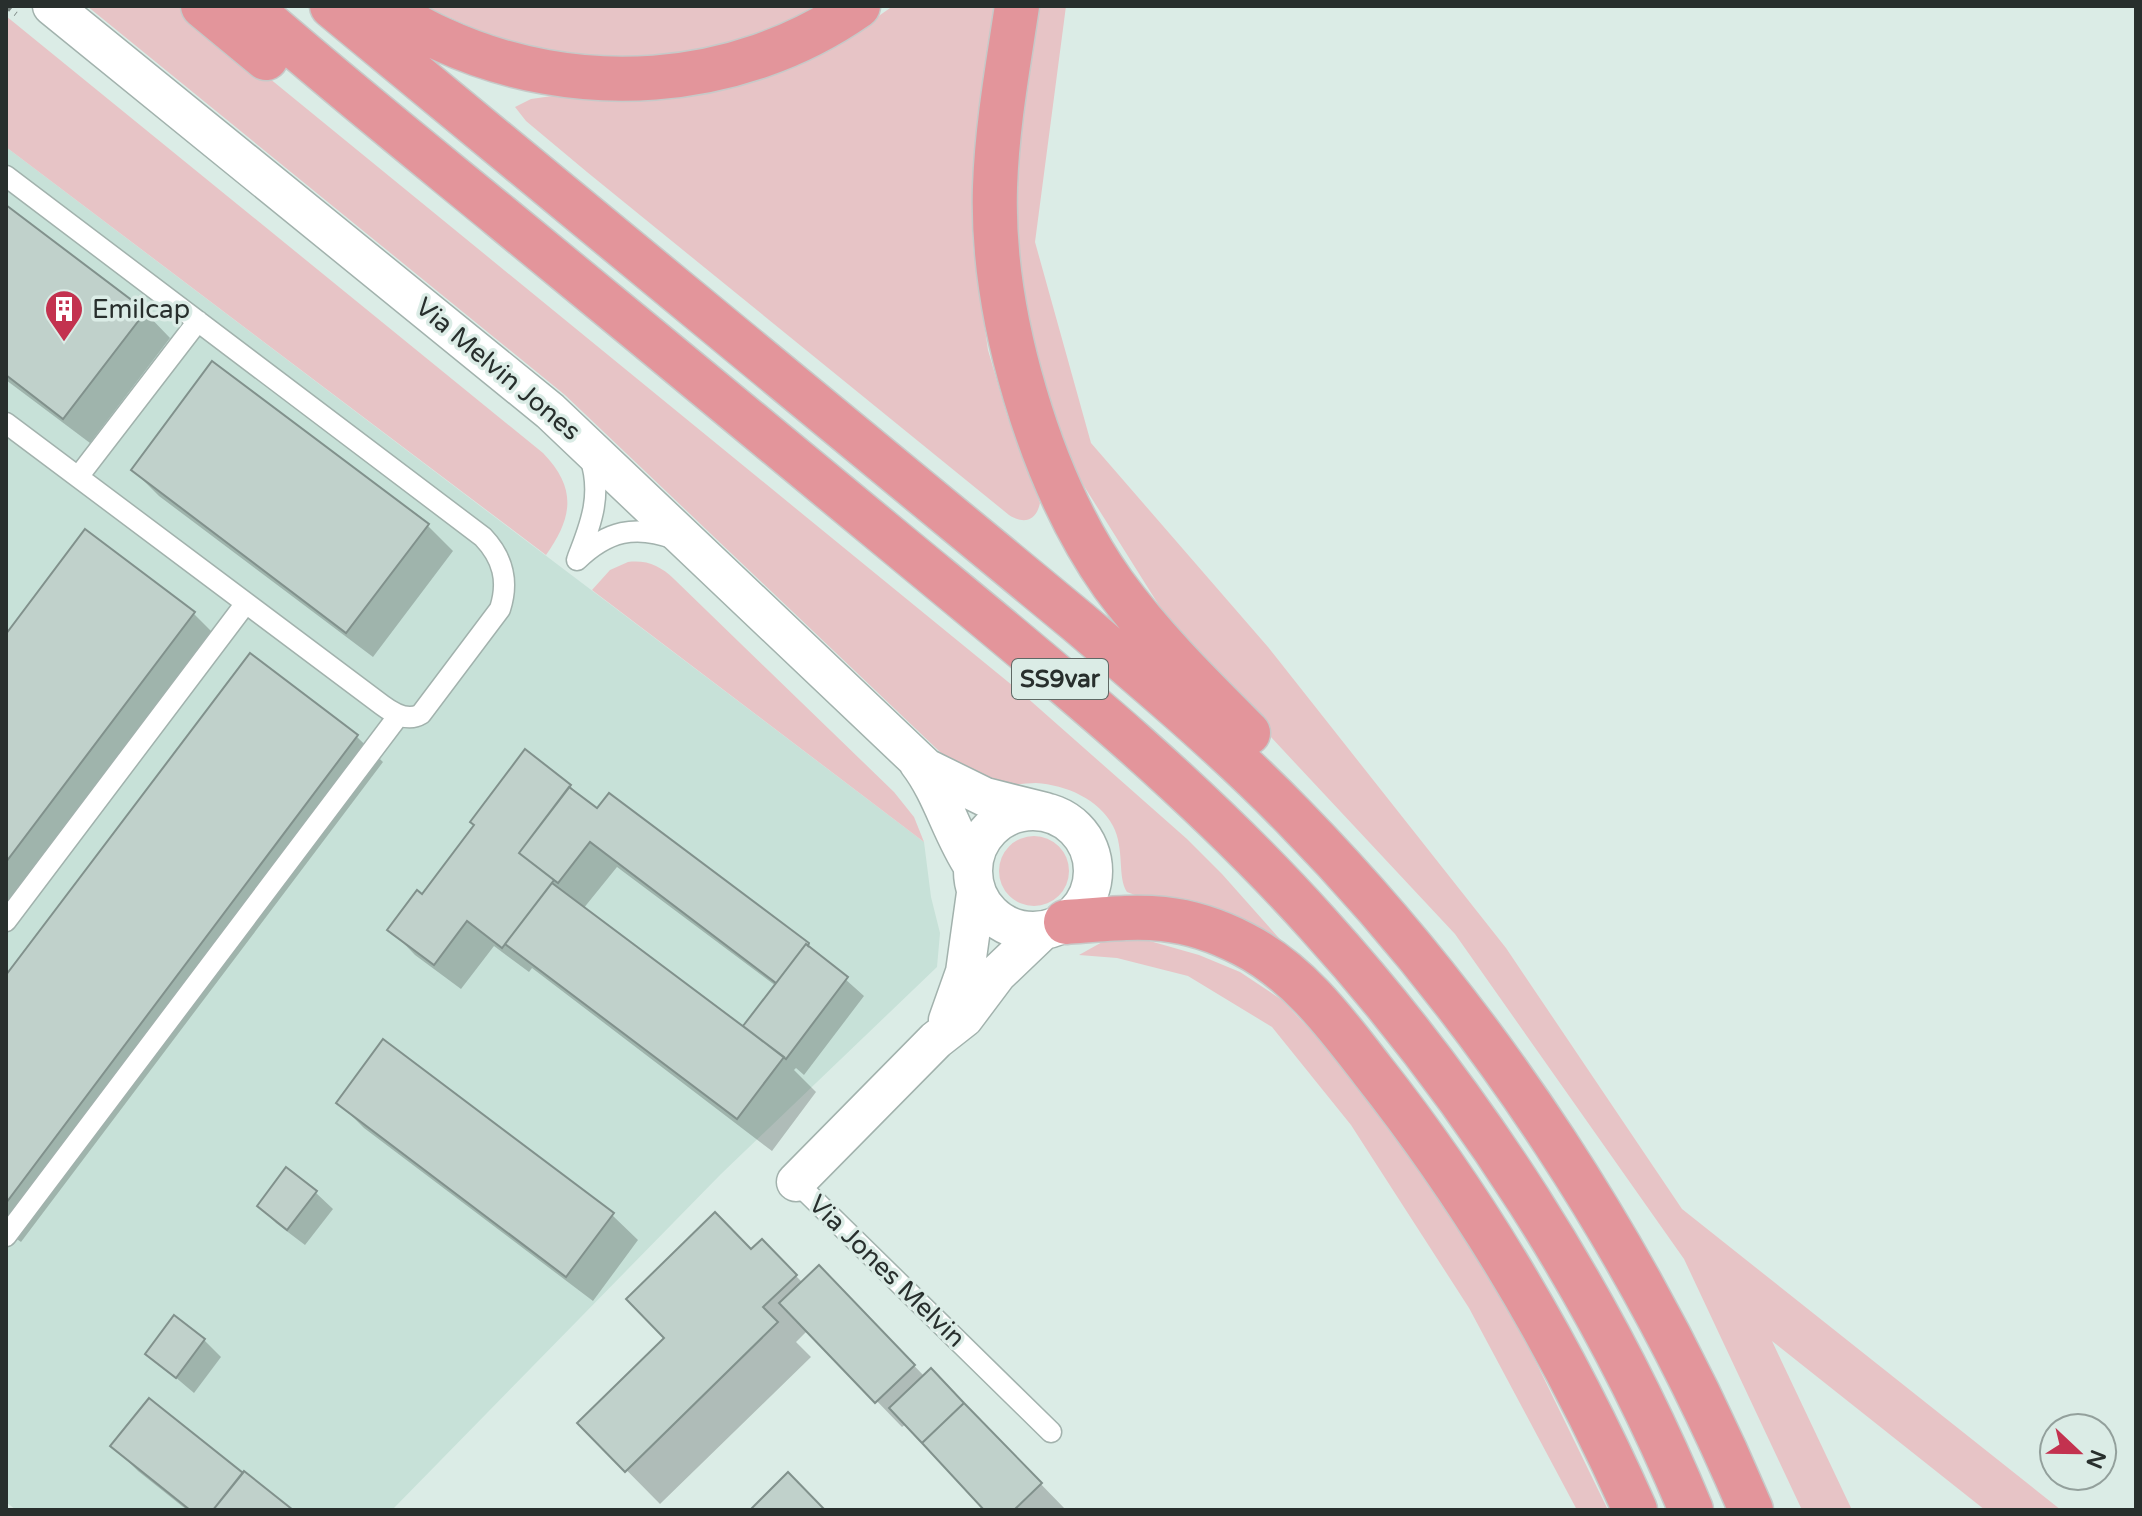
<svg xmlns="http://www.w3.org/2000/svg" width="2142" height="1516" font-family="'Varela Round',sans-serif">
  <style>
    .built { fill: #c7e1d8 }
    .green { fill: #e7c4c6 }
    .shadow { fill: #0003; fill-rule: evenodd }
    .building { fill: #c0d1cb; stroke: #81918c; stroke-width: 2 }
    .lines { fill: none; stroke-linecap: round; stroke-linejoin: round }
    .lane-casing { stroke: #a2b2ad; stroke-width: 23 }
    .street-casing { stroke: #a2b2ad; stroke-width: 41 }
    .highway-casing { stroke: #c7c9c8; stroke-width: 47 }
    .path { stroke: #7a8582; stroke-width: 5; stroke-dasharray: 6 6; stroke-linecap: butt }
    .lane { stroke: #fff; stroke-width: 20 }
    .street { stroke: #fff; stroke-width: 38 }
    .highway { stroke: #e3959b; stroke-width: 44 }
    .labels { text-anchor: middle; dominant-baseline: central; stroke-width: 7; stroke-linejoin: round; paint-order: stroke }
    .shield { fill: #dbece6; stroke: #5e6864; stroke-width: 2 }
    .shield-label { font-size: 24px; font-weight: bold; fill: #282f2d }
    .poi-label { font-size: 26px; fill: #282f2d; stroke: #dbece6; text-anchor: start }
    .street-label { font-size: 26px; fill: #282f2d; stroke: #dbece6 }
  </style>
  <rect width="100%" height="100%" fill="#dbece6"/>
  <path class="built" d="M6,147L924,842L931,897L940,933L937,967L721,1174L392,1510H16L6,1502Z"/>
  <path class="green" d="M87,6H181L1024,695L1187,839L1222,874L1295,956L1127,892C1117,877 1125,849 1113,826C1099,799 1066,785 1036,783C1024,783 1010,786 999,784C986,782 971,774 958,769L565,395Z
    M424,6H827L704,55L585,60L500,40Z
    M893,6H995L972,189L973,246L988,350L1007,415L1040,503C1036,522 1023,524 1009,515L587,172L526,121L515,107L531,99L552,96L725,88C785,73 843,42 893,6Z
    M1032,6H1066L1035,242L1091,443L1268,647L1506,948L1682,1209L2061,1510H1985L1772,1341L1852,1510H1802L1684,1259L1455,934L1182,642L1067,459L1022,300L1009,218Z
    M6,16L543,453C577,488 573,517 546,555L6,147Z
    M628,562C648,560 660,566 674,579L894,792L914,817L924,842L592,590L610,570Z
    M999 871a35 35 0 1 1 70 0a35 35 0 1 1-70 0Z
    M1132,936L1199,955L1240,972L1282,1000L1344,1065L1416,1161L1514,1317L1608,1510H1577L1469,1308L1351,1125L1272,1027L1188,976L1117,958L1079,955L1104,941Z"/>
  <path class="shadow" d="M6,207L145,312L170,338L90,443L6,380Z
    M133,470L427,525L453,551L373,657L159,496Z
    M194,614L219,639L6,922V637Z
    M250,656L357,737L383,762L21,1242L6,1231V978Z
    M570,786L584,800L806,944L864,996L804,1075L796,1068L794,1070L816,1092L772,1151L532,968L529,972L494,946L461,989L415,955L390,929L423,897ZM617,867L776,986L751,1035L583,909Z
    M339,1103L612,1215L638,1240L593,1301L364,1128Z
    M315,1192L333,1209L305,1245L276,1223L259,1206Z
    M762,1242L803,1283L845,1294L925,1377L931,1371L1066,1510H987L906,1424L902,1427L808,1330L796,1342L811,1357L660,1504L580,1423Z
    M204,1340L221,1357L194,1393L148,1354Z
    M113,1446L290,1510H187L138,1471Z"/>
  <path class="building" d="M6,205L146,311L63,419L6,375Z
    M212,361L429,524L346,633L131,470Z
    M85,529L195,612L6,862V634Z
    M250,653L358,735L6,1203V975Z
    M525,749L571,785L519,853L554,880L502,948L467,921L434,965L387,930L417,890L422,894L474,825L470,822Z
    M569,787L597,808L609,793L809,943L808,946L806,944L776,983L590,842L558,883L519,853Z
    M552,883L784,1057L737,1119L505,944Z
    M806,944L848,977L786,1059L743,1026Z
    M383,1039L614,1213L566,1277L336,1103Z
    M286,1167L317,1191L287,1230L257,1206Z
    M715,1212L751,1249L762,1239L797,1275L763,1307L778,1322L625,1472L577,1423L664,1338L626,1299Z
    M819,1265L915,1365L875,1403L779,1303Z
    M174,1315L205,1339L176,1378L145,1354Z
    M931,1368L964,1403L922,1443L889,1408Z
    M149,1398L243,1473L213,1510H190L110,1446Z
    M964,1403L1042,1483L1014,1510H984L922,1443Z
    M244,1471L293,1510H213Z
    M788,1472L825,1510H750Z"/>
  <g class="lines">
    <g class="lane-casing">
      <path id="lane" d="M6,176L483,537C503,558 509,581 500,609L421,714C408,722 394,714 382,705L6,423
        M78,477L198,321
        M578,557C592,522 602,493 590,457
        M577,560C607,531 635,524 675,539
        M6,921L246,603
        M796,1182L1051,1432
        M6,1236L399,715"/>
    </g>
    <g class="street-casing">
      <path id="street" d="M52,6L550,411L926,768L985,797L1045,812
        M918,762C942,793 951,833 973,866
        M973 871a60 60 0 1 1 120 0a60 60 0 1 1-120 0Z
        M948,1020L965,972L976,893
        M796,1182L936,1040L964,1018L997,974L1041,932"/>
    </g>
    <g class="highway-casing">
      <path id="highway" d="M203,6L266,58
        M248,6C330,78 416,147 500,216C634,326 767,436 901,547C1045,666 1191,783 1317,923C1472,1094 1602,1296 1691,1510
        M332,6L1077,621C1151,684 1225,746 1293,816C1489,1016 1642,1253 1751,1510
        M382,6C401,18 420,30 441,39C575,101 737,91 858,6
        M1017,6C1008,66 997,126 995,187C991,314 1040,481 1113,584C1153,639 1201,686 1248,733
        M1066,922C1136,917 1177,910 1243,944C1298,972 1335,1022 1372,1070C1478,1204 1565,1353 1635,1510"/>
    </g>
    <path class="path" d="M6,6L16,14"/>
    <use href="#lane" class="lane"/>
    <use href="#street" class="street"/>
    <use href="#highway" class="highway"/>
  </g>
  <defs>
    <g id="building-pin" transform="scale(2)"><path d="M0 17L-7.5 6A9.5 9.5 0 1 1 7.5 6Z" fill="#c3324f" stroke="#dbece6"/><path d="M-4-6H4V6H1V3H-1V6H-4ZM-2.5-4.3h1.7v1.8h-1.7ZM.8-4.3h1.7v1.8H.8ZM-2.5-1h1.7V.8h-1.7ZM.8-1h1.7V.8H.8Z" fill="#fff"/></g>
  </defs>
  <g fill-rule="evenodd">
    <use href="#building-pin" x="64" y="309"/>
  </g>
  <g class="labels">
    <rect class="shield" x="1012" y="659" width="96" height="40" rx="6"/>
    <g class="shield-label">
      <text x="1060" y="679">SS9var</text>
    </g>
    <g class="poi-label">
      <text x="92" y="309">Emilcap</text>
    </g>
    <g class="street-label">
      <text transform="translate(498 369) rotate(40)">Via Melvin Jones</text>
      <text transform="translate(887 1271) rotate(44)">Via Jones Melvin</text>
    </g>
  </g>
  <rect width="2142" height="1516" fill="none" stroke="#282f2d" stroke-width="16"/>
  <g transform="translate(2078 1452) rotate(112)"><circle r="38" fill="#dbece6" stroke="#93a09c" stroke-width="2"/>
  <path d="M0-6L14 30L0 20L-14 30Z" fill="#c3324f"/>
  <text y="-12" font-size="22" font-weight="bold" text-anchor="middle" fill="#282f2d">N</text>
  </g>
</svg>
